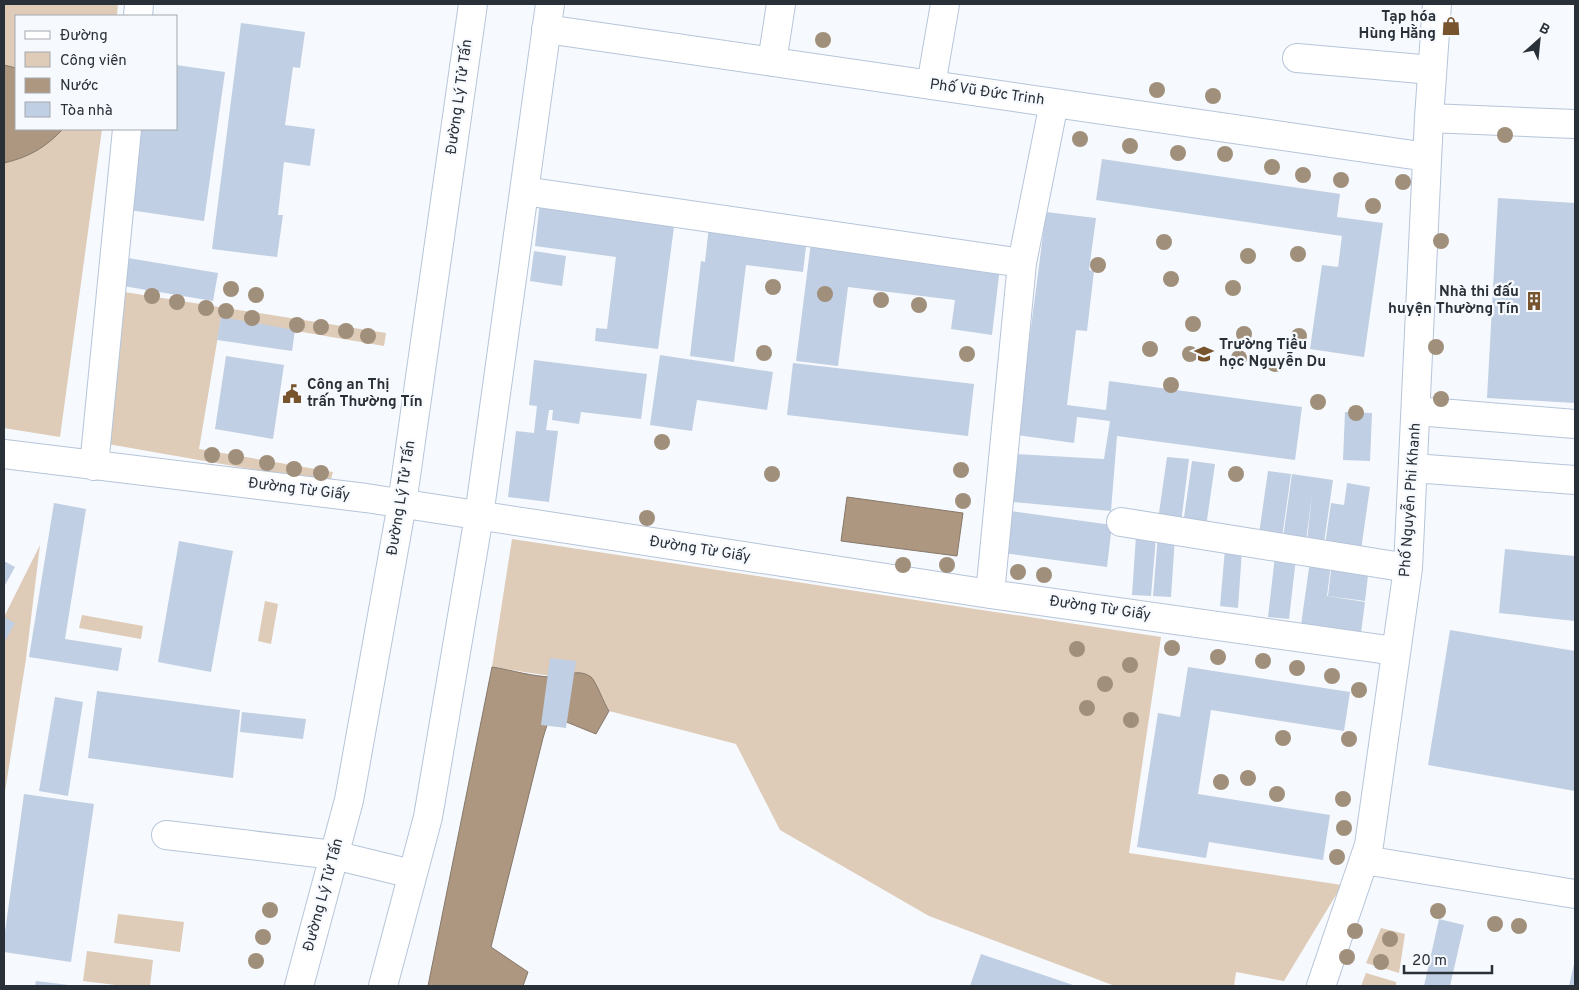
<svg xmlns="http://www.w3.org/2000/svg" width="1579" height="990" font-family="Overpass,sans-serif">
  <style>
    .green { fill: #decbb8 }
    .water { fill: #ad9780; stroke: #86786a }
    .building { fill: #c0cfe3 }
    .lines { fill: none; stroke-linecap: round; stroke-linejoin: round }
    .minor-casing { stroke: #b6c5d9; stroke-width: 30 }
    .minor { stroke: #fff; stroke-width: 28 }
    .tree { fill: #a08f7a }
    .labels { text-anchor: middle; dominant-baseline: central; stroke-width: 4.5; stroke-linejoin: round; paint-order: stroke }
    .poi-label { font-size: 15px; font-weight: bold; fill: #2a3038; stroke: #f6f9fd; text-anchor: end }
    .street-label { font-size: 15px; fill: #2a3038; stroke: #f6f9fd }
  </style>
  <rect width="100%" height="100%" fill="#f6f9fd"/>
  <path class="green" d="M4,4H118L117,16H16V129H102L60,437L4,428Z
    M105,289L386,333L384,346L221,318L199,449L333,472L330,483L85,440Z
    M512,539L1161,637L1129,853L1342,885L1284,981L1236,972L1234,986H1115L929,916L780,830L736,744L609,711L598,693L596,683L492,667Z
    M40,545L26,659L4,798V617Z
    M265,601L278,604L271,644L258,641Z
    M82,615L143,626L141,639L79,628Z
    M118,914L184,922L180,952L114,943Z
    M1381,928L1405,934L1399,973L1366,963Z
    M87,951L153,960L150,986H124L83,981Z
    M1366,973L1396,982V986H1361Z"/>
  <path class="water" d="M4,65L16,68V129H63C45,148 29,157 4,163Z
    M847,497L963,513L957,556L841,541Z
    M492,667C511,670 534,677 553,677C567,676 578,668 591,677C596,681 604,704 609,711L596,734L564,721L547,725L543,738L491,947L528,972L523,986H428Z"/>
  <path class="building" d="M241,23L305,32L300,68L293,67L285,125L315,129L310,166L284,162L278,215H283L277,257L212,249Z
    M176,65L225,72L204,221L129,210L140,129H176Z
    M1102,159L1340,194L1337,217L1383,223L1364,357L1310,349L1322,265L1338,267L1342,236L1096,200Z
    M1498,198L1575,203V403L1487,398Z
    M540,201L675,219L658,349L595,341L596,328L607,329L616,257L535,246Z
    M1046,212L1096,218L1089,270L1094,271L1087,331L1076,330L1067,405L1106,410L1109,381L1302,407L1295,460L1117,436L1111,511L1012,502L1016,454L1104,459L1110,421L1077,417L1074,443L1017,435Z
    M709,226L807,238L803,272L746,265L734,362L690,356L701,261L705,262Z
    M811,242L1000,267L992,335L951,329L955,300L848,287L838,366L796,361Z
    M534,251L566,256L562,286L530,281Z
    M122,257L218,273L213,301L117,285Z
    M221,317L295,330L292,351L217,340Z
    M660,355L773,372L767,410L697,400L692,431L650,425Z
    M226,356L284,365L273,439L215,429Z
    M534,360L647,374L641,419L581,412L579,424L552,420L553,410H549L546,430L558,431L549,502L508,497L516,431L534,433L537,406L529,405Z
    M793,363L974,384L968,436L787,415Z
    M1345,412L1372,413L1370,461L1343,460Z
    M1167,457L1189,459L1181,523L1158,520Z
    M1192,461L1215,464L1206,527L1183,524Z
    M1268,471L1291,474L1282,538L1259,534Z
    M1292,474L1333,480L1324,543L1307,541L1312,495L1306,541L1283,538Z
    M1347,483L1370,487L1361,550L1325,545L1331,503L1344,505Z
    M54,503L86,509L65,639L122,648L118,671L29,657Z
    M1010,511L1112,525L1107,567L1004,553Z
    M1158,535L1175,537L1171,597L1153,596Z
    M1136,536L1156,538L1151,596L1132,595Z
    M179,541L233,551L211,672L158,662Z
    M1225,549L1242,550L1238,608L1220,606Z
    M1505,549L1575,556V621L1499,613Z
    M1275,556L1296,558L1289,619L1268,617Z
    M4,561L15,567L4,587Z
    M1310,561L1331,564L1327,596L1365,602L1361,633L1301,625Z
    M1332,562L1369,567L1365,601L1328,596Z
    M4,617L15,623L4,643Z
    M1450,630L1575,651V791L1428,765Z
    M550,658L576,661L566,728L541,725Z
    M1188,667L1350,692L1344,731L1211,710L1198,794L1330,815L1323,860L1209,842L1206,858L1137,847L1158,713L1180,717Z
    M97,691L240,710L233,778L88,758Z
    M55,697L83,702L68,796L39,791Z
    M242,712L306,719L303,739L240,732Z
    M24,794L94,804L71,962L4,952V939Z
    M1439,919L1464,925L1450,986H1424Z
    M981,954L1076,986H970Z
    M1574,964L1575,986H1569Z
    M36,981L69,985V986H35Z"/>
  <g class="lines">
    <g class="minor-casing">
      <path id="minor" d="M138,16L139,4
        M546,29L1427,157
        M1297,58L1432,70
        M772,62L781,4
        M931,85L945,4
        M1429,118L1575,124
        M524,191L1022,263
        M1416,411L1575,424
        M4,454L366,498L990,594L1395,651
        M94,466L127,129
        M1413,468L1575,480
        M1121,522L1408,568
        M990,594L1022,263L1054,103
        M166,835L334,855L412,874
        M1364,860L1575,894
        M299,986L349,800L402,504L473,4
        M383,986L428,817L479,516L550,4
        M1321,986L1369,845L1408,568L1429,118L1437,4"/>
    </g>
    <use href="#minor" class="minor"/>
  </g>
  <g class="tree">
    <circle cx="823" cy="40" r="8"/>
    <circle cx="1157" cy="90" r="8"/>
    <circle cx="1213" cy="96" r="8"/>
    <circle cx="1505" cy="135" r="8"/>
    <circle cx="1080" cy="139" r="8"/>
    <circle cx="1130" cy="146" r="8"/>
    <circle cx="1178" cy="153" r="8"/>
    <circle cx="1225" cy="154" r="8"/>
    <circle cx="1272" cy="167" r="8"/>
    <circle cx="1303" cy="175" r="8"/>
    <circle cx="1341" cy="180" r="8"/>
    <circle cx="1403" cy="182" r="8"/>
    <circle cx="1373" cy="206" r="8"/>
    <circle cx="1441" cy="241" r="8"/>
    <circle cx="1164" cy="242" r="8"/>
    <circle cx="1298" cy="254" r="8"/>
    <circle cx="1248" cy="256" r="8"/>
    <circle cx="1098" cy="265" r="8"/>
    <circle cx="1171" cy="279" r="8"/>
    <circle cx="773" cy="287" r="8"/>
    <circle cx="1233" cy="288" r="8"/>
    <circle cx="231" cy="289" r="8"/>
    <circle cx="825" cy="294" r="8"/>
    <circle cx="256" cy="295" r="8"/>
    <circle cx="152" cy="296" r="8"/>
    <circle cx="881" cy="300" r="8"/>
    <circle cx="177" cy="302" r="8"/>
    <circle cx="919" cy="305" r="8"/>
    <circle cx="206" cy="308" r="8"/>
    <circle cx="226" cy="311" r="8"/>
    <circle cx="252" cy="318" r="8"/>
    <circle cx="1193" cy="324" r="8"/>
    <circle cx="297" cy="325" r="8"/>
    <circle cx="321" cy="327" r="8"/>
    <circle cx="346" cy="331" r="8"/>
    <circle cx="1244" cy="334" r="8"/>
    <circle cx="368" cy="336" r="8"/>
    <circle cx="1299" cy="336" r="8"/>
    <circle cx="1436" cy="347" r="8"/>
    <circle cx="1150" cy="349" r="8"/>
    <circle cx="764" cy="353" r="8"/>
    <circle cx="967" cy="354" r="8"/>
    <circle cx="1190" cy="354" r="8"/>
    <circle cx="1239" cy="358" r="8"/>
    <circle cx="1275" cy="364" r="8"/>
    <circle cx="1171" cy="385" r="8"/>
    <circle cx="1441" cy="399" r="8"/>
    <circle cx="1318" cy="402" r="8"/>
    <circle cx="1356" cy="413" r="8"/>
    <circle cx="662" cy="442" r="8"/>
    <circle cx="212" cy="455" r="8"/>
    <circle cx="236" cy="457" r="8"/>
    <circle cx="267" cy="463" r="8"/>
    <circle cx="294" cy="469" r="8"/>
    <circle cx="961" cy="470" r="8"/>
    <circle cx="321" cy="473" r="8"/>
    <circle cx="772" cy="474" r="8"/>
    <circle cx="1236" cy="474" r="8"/>
    <circle cx="963" cy="501" r="8"/>
    <circle cx="647" cy="518" r="8"/>
    <circle cx="903" cy="565" r="8"/>
    <circle cx="947" cy="565" r="8"/>
    <circle cx="1018" cy="572" r="8"/>
    <circle cx="1044" cy="575" r="8"/>
    <circle cx="1172" cy="648" r="8"/>
    <circle cx="1077" cy="649" r="8"/>
    <circle cx="1218" cy="657" r="8"/>
    <circle cx="1263" cy="661" r="8"/>
    <circle cx="1130" cy="665" r="8"/>
    <circle cx="1297" cy="668" r="8"/>
    <circle cx="1332" cy="676" r="8"/>
    <circle cx="1105" cy="684" r="8"/>
    <circle cx="1359" cy="690" r="8"/>
    <circle cx="1087" cy="708" r="8"/>
    <circle cx="1131" cy="720" r="8"/>
    <circle cx="1283" cy="738" r="8"/>
    <circle cx="1349" cy="739" r="8"/>
    <circle cx="1248" cy="778" r="8"/>
    <circle cx="1221" cy="782" r="8"/>
    <circle cx="1277" cy="794" r="8"/>
    <circle cx="1343" cy="799" r="8"/>
    <circle cx="1344" cy="828" r="8"/>
    <circle cx="1337" cy="857" r="8"/>
    <circle cx="270" cy="910" r="8"/>
    <circle cx="1438" cy="911" r="8"/>
    <circle cx="1495" cy="924" r="8"/>
    <circle cx="1519" cy="926" r="8"/>
    <circle cx="1355" cy="931" r="8"/>
    <circle cx="263" cy="937" r="8"/>
    <circle cx="1390" cy="939" r="8"/>
    <circle cx="1347" cy="957" r="8"/>
    <circle cx="256" cy="961" r="8"/>
    <circle cx="1381" cy="962" r="8"/>
  </g>
  <defs>
    <g id="shop-bare" transform="scale(1.5)"><path d="M-5-2.5h2.3a2.7 3.5 0 0 1 5.4 0H5L5.5 6h-11ZM-1.5-2.5h3a1.5 2.3 0 0 0-3 0Z" fill="#77542d" stroke="#f6f9fd" stroke-width="2.5" paint-order="stroke"/></g>
    <g id="building-bare" transform="scale(1.5)"><path d="M-4-6H4V6H1V3H-1V6H-4ZM-2.5-4.3h1.7v1.8h-1.7ZM.8-4.3h1.7v1.8H.8ZM-2.5-1h1.7V.8h-1.7ZM.8-1h1.7V.8H.8Z" fill="#77542d" stroke="#f6f9fd" stroke-width="2.5" paint-order="stroke"/></g>
    <g id="school-bare" transform="scale(1.5)"><path d="M0-5L7-2L0 1L-7-2ZM-4 1L0 2.5L4 1V4Q0 6-4 4Z" fill="#77542d" stroke="#f6f9fd" stroke-width="2.5" paint-order="stroke"/></g>
    <g id="civic-bare" transform="scale(1.5)"><path d="M-.6-6.5H3V-4.5H.6V-3L4-1V1h2V6H-6V1h2V-1L-.6-3ZM-1.2 2.5V6h2.4V2.5Z" fill="#77542d" stroke="#f6f9fd" stroke-width="2.5" paint-order="stroke"/></g>
  </defs>
  <g fill-rule="evenodd">
    <use href="#shop-bare" x="1451" y="26"/>
    <use href="#building-bare" x="1534" y="301"/>
    <use href="#school-bare" x="1204" y="354"/>
    <use href="#civic-bare" x="292" y="394"/>
  </g>
  <g class="labels">
    <g class="poi-label">
      <text x="1436" y="17">Tạp hóa<tspan x="1436" dy="17">Hùng Hằng</tspan></text>
      <text x="1519" y="292">Nhà thi đấu<tspan x="1519" dy="17">huyện Thường Tín</tspan></text>
      <text x="1219" y="345" text-anchor="start">Trường Tiểu<tspan x="1219" dy="17">học Nguyễn Du</tspan></text>
      <text x="307" y="385" text-anchor="start">Công an Thị<tspan x="307" dy="17">trấn Thường Tín</tspan></text>
    </g>
    <g class="street-label">
      <text transform="translate(987 93) rotate(8)">Phố Vũ Đức Trinh</text>
      <text transform="translate(460 97) rotate(-82)">Đường Lý Tử Tấn</text>
      <text transform="translate(299 490) rotate(7)">Đường Từ Giấy</text>
      <text transform="translate(402 498) rotate(-81)">Đường Lý Tử Tấn</text>
      <text transform="translate(1411 500) rotate(-86)">Phố Nguyễn Phi Khanh</text>
      <text transform="translate(700 550) rotate(9)">Đường Từ Giấy</text>
      <text transform="translate(1100 609) rotate(8)">Đường Từ Giấy</text>
      <text transform="translate(324 895) rotate(-75)">Đường Lý Tử Tấn</text>
    </g>
  </g>
  <rect width="1579" height="990" fill="none" stroke="#2a3038" stroke-width="10"/>
  <rect x="15" y="15" width="162" height="115" fill="#f6f9fd" stroke="#a4a9ae"/>
  <rect x="25" y="31" width="25" height="8" fill="#ffffff" stroke="#a4a9ae"/>
  <text x="60" y="40" font-size="15" fill="#2a3038">Đường</text>
  <rect x="25" y="52" width="25" height="15" fill="#decbb8" stroke="#a4a9ae"/>
  <text x="60" y="65" font-size="15" fill="#2a3038">Công viên</text>
  <rect x="25" y="78" width="25" height="15" fill="#ad9780" stroke="#a4a9ae"/>
  <text x="60" y="90" font-size="15" fill="#2a3038">Nước</text>
  <rect x="25" y="102" width="25" height="15" fill="#c0cfe3" stroke="#a4a9ae"/>
  <text x="60" y="115" font-size="15" fill="#2a3038">Tòa nhà</text>
  <g transform="translate(1539 40) rotate(27)" stroke="#f6f9fd" stroke-width="4" paint-order="stroke">
  <path d="M0-4L9 19L0 12L-9 19Z" fill="#2a3038"/>
  <text y="-8" font-size="14" font-weight="bold" text-anchor="middle" fill="#2a3038">B</text>
  </g>
  <path d="M1404 965v8h88v-8" fill="none" stroke="#2a3038" stroke-width="2.5"/>
  <text x="1412" y="965" font-size="15" fill="#2a3038" stroke="#f6f9fd" stroke-width="4" paint-order="stroke">20 m</text>
</svg>
